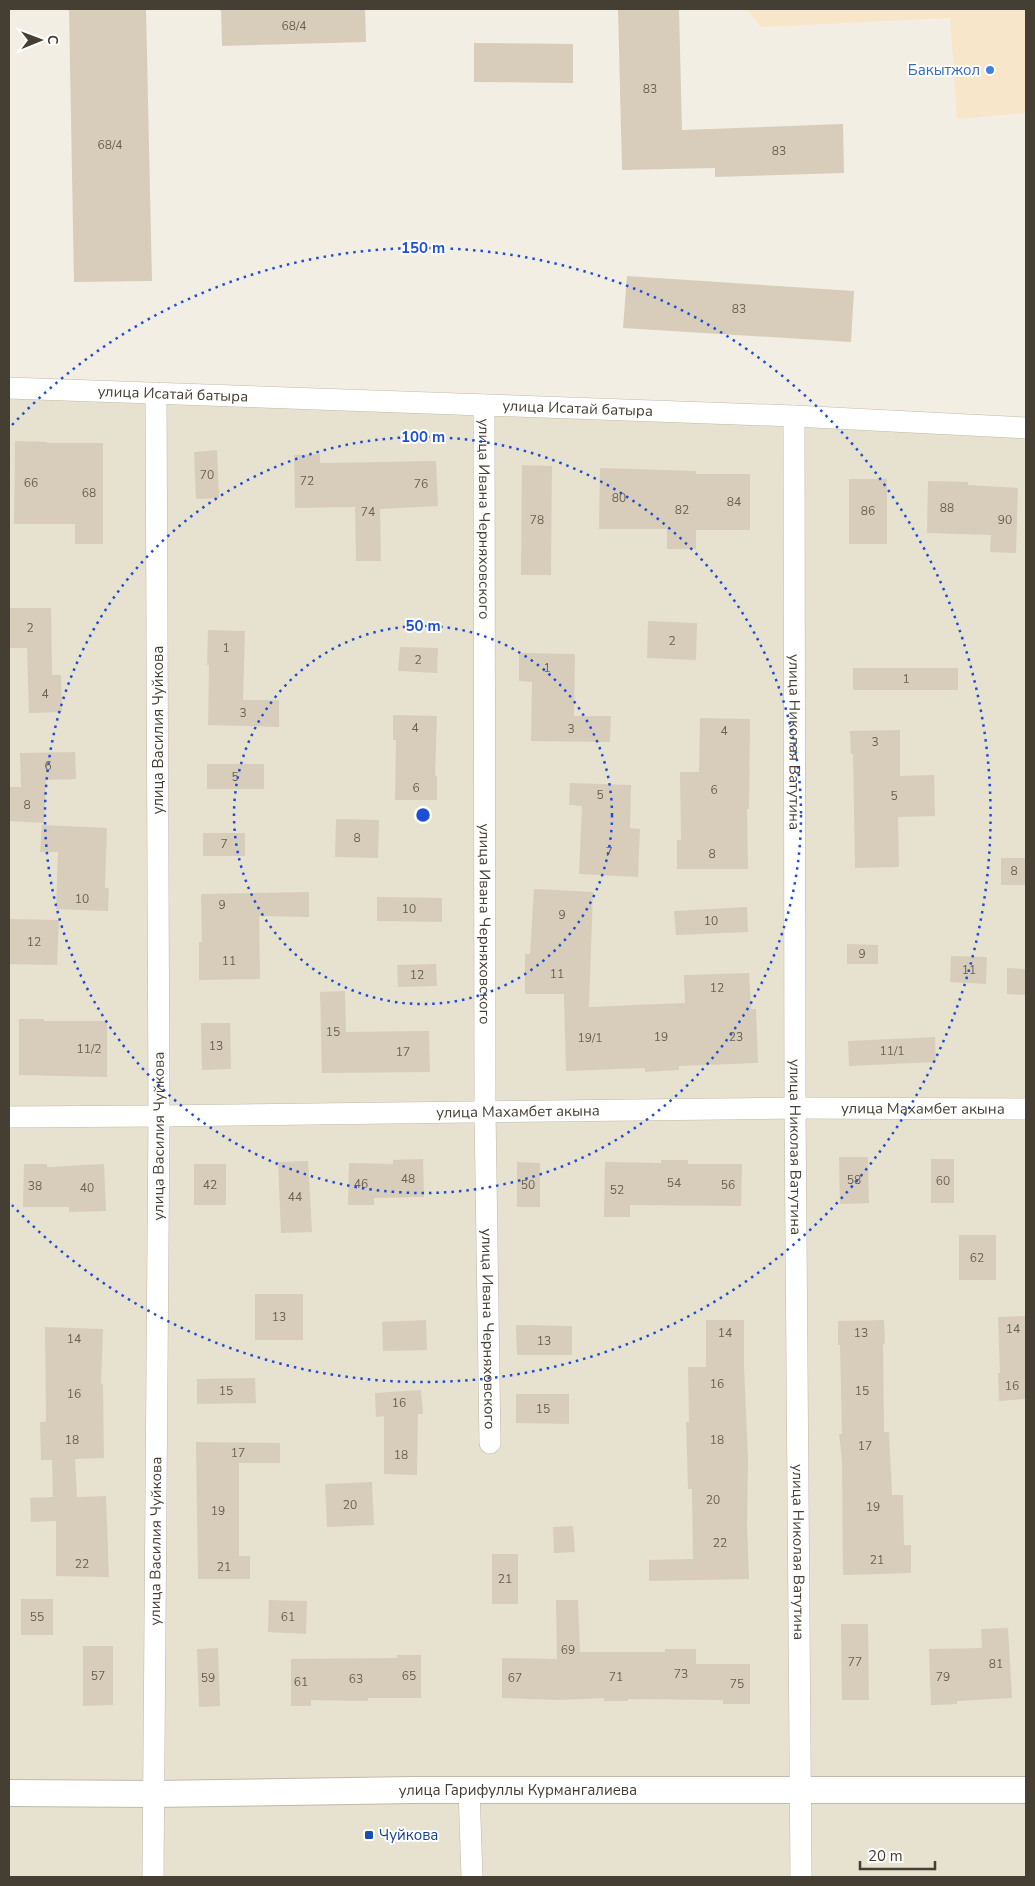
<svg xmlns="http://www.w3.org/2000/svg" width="1035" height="1886" font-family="'Nunito Sans',sans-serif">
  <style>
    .residential { fill: #e7e1d0 }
    .commercial { fill: #f8e6cb }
    .building { fill: #d8cdba }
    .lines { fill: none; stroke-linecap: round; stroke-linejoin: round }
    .minor-casing { stroke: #c2b9a8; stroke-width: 22 }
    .tertiary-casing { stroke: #c2b9a8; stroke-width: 28 }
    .minor { stroke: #fff; stroke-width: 21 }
    .tertiary { stroke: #fff; stroke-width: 26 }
    .ring { fill: none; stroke: #1d4ed8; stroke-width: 2.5; stroke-dasharray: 2.5 5 }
    .shop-dot { fill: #3f7fe0; stroke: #fff; stroke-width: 2 }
    .transit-dot { fill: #1a4fb4; stroke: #fff; stroke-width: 2 }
    .labels { text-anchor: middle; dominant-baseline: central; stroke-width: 4; stroke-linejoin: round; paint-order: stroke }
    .number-label { font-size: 12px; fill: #6a6254 }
    .shop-label { font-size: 15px; fill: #366cbe; stroke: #fff; text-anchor: end }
    .street-label { font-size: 15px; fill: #453e32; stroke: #fff }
    .transit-label { font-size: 15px; fill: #164399; stroke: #fff; text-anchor: start }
    .centre { fill: #1d4ed8; stroke: #fff; stroke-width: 2.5 }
    .ring-label { font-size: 15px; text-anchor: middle; font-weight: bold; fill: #1d4ed8; stroke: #fff; stroke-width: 4; stroke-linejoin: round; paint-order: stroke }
  </style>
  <rect width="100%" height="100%" fill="#f3eee3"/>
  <path class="residential" d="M9,388L1026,428V1877H9Z"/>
  <path class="commercial" d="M746,9H1026V113L957,119L950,18L761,27Z"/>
  <path class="building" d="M69,9H146L152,281L74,282Z
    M221,9H365L366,42L222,46Z
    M618,9H679L682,130L843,124L844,173L715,177V168L622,170Z
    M474,43L573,44V83L474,82Z
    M627,276L854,291L851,342L623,328Z
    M15,441L47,442V443H103V544H75V524H14Z
    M217,450L219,498L196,499L194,452Z
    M320,454V463L436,461L438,506L380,509L381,561H356L355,507L295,508L294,455Z
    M522,465L552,466L551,575H521Z
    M600,468L696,471V474H750V530H696V549H667V529H599Z
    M849,479H887V544H849Z
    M928,481L968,482V485L1018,488L1016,553L990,552L991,535L927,533Z
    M9,608H51L52,675H61L62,712L29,713L27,648H9Z
    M648,621L697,623L696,660L647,658Z
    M208,630L245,631L243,700H279V727L208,725L209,665H207Z
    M400,647L438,648L437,673L398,671Z
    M519,653L575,654L574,716H611L610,742L531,741L532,682L519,681Z
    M853,668H958V690H853Z
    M393,715L437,716L435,776H437V800H395L396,740H393Z
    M700,718L750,719L749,809H747L748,869H677V840H681L680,772H699Z
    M900,730V776L934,775L935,816L898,817L899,867L855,868L853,754H851L850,731Z
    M75,752L76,779L46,780L44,823L9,821V787H21L20,753Z
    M207,764H264V789H207Z
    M570,783L631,785L630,828L640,829L638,877L579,874L582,806L569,805Z
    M336,819L379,820L378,858L335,857Z
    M42,825L107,828L105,888H109L108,911L56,909L58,852H40Z
    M203,833H245V856H203Z
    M1001,858H1026V885H1001Z
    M534,889L593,892L589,1007L685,1003L684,975L749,973L751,1009H756L758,1063L679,1066V1070L645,1072V1068L566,1071L564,994H525V954H530Z
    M309,892V917L259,916L260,979L199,980V942H202L201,894Z
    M377,897L442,898V922L377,921Z
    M747,907L748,932L676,935L674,911Z
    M9,919L59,920L57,965L9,964Z
    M847,944L878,945V964H847Z
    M951,956L987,957L986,984L950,982Z
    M436,964L437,986L398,987L397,965Z
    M1007,968L1026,969V995L1007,994Z
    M345,991L346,1032L429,1031L430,1072L322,1073L320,992Z
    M19,1019H44V1021H107V1077L19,1075Z
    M201,1023H230L231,1069L202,1070Z
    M935,1037L936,1062L849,1066L848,1041Z
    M839,1157H868L869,1203L840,1204Z
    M423,1159L424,1197L374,1198V1205H348L349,1163L393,1164V1160Z
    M931,1159H954V1203H931Z
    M661,1160H688V1164H742L741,1206L630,1205V1217H604L605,1162L661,1163Z
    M308,1161L312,1232L281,1233L278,1162Z
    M517,1162L540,1163V1207H517Z
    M24,1164H47V1167L104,1164L106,1211L69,1212V1207H23Z
    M194,1164H226V1205H194Z
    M959,1235H996V1280H959Z
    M255,1294H303V1340H255Z
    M1026,1316V1399L999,1401L998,1373H1000L998,1317Z
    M426,1320L427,1350L383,1351L382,1322Z
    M706,1320H744V1366L748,1459L747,1525L749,1579L649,1581V1560L693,1559L692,1489H688L686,1422H689L688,1367H706Z
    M884,1320L885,1344H883L884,1432H889L892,1495H903L904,1545H911V1573L843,1575L842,1460L839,1434H842L840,1345H838V1321Z
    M516,1325L572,1326V1355H517Z
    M45,1327L103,1329L101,1384H103L104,1458L75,1459L77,1497L106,1496L109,1577L56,1576V1521L31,1522L30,1498L53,1497L52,1460H41L40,1422H46Z
    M255,1378L256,1403L197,1404V1379Z
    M421,1390L423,1414H418L417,1475L384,1474V1416L376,1417L375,1393Z
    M516,1394H569V1424L516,1423Z
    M196,1442L280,1443V1463H239V1556H250V1579H198Z
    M372,1482L374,1525L327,1527L325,1484Z
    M573,1526L575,1552L554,1553L553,1527Z
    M492,1554H518V1604H492Z
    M21,1599H53V1635H21Z
    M269,1600L307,1601L306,1634L268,1632Z
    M556,1600H578L580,1652H665V1649H696V1664H750V1704H723V1700L628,1699V1701H604V1698L559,1700L502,1698V1658L557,1659Z
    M841,1624H868L869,1700H842Z
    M1008,1628L1012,1698L957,1701V1704L931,1705L929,1649L982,1648L981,1629Z
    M83,1646H113V1705L83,1706Z
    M218,1648L220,1706L199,1707L197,1649Z
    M397,1655H421V1698H368V1701L311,1700V1706H291V1659L397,1658Z"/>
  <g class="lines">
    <g class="minor-casing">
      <g id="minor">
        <path id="s1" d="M9,388L794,416L1026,428"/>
        <path id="s2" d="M484,405L485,1111L490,1443"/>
        <path id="s3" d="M794,416L795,1108L801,1877"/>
        <path id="s4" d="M9,1117L159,1116L795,1108L1026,1109"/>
        <path d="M469,1790L472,1877"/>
        <path id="s5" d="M153,1877L159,1116L156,393"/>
      </g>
    </g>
    <g class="tertiary-casing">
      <g id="tertiary">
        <path id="s6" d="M9,1793L153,1794L413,1790H1026"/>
      </g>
    </g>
    <use href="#minor" class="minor"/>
    <use href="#tertiary" class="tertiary"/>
  </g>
  <g class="ring">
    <circle cx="423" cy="815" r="189"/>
    <circle cx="423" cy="815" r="378"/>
    <path d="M12 425A567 567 0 1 1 12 1205"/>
  </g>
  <circle class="shop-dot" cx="990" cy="70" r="5"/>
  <rect class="transit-dot" x="364" y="1830" width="10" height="10" rx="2.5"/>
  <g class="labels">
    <g class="number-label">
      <text x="294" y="26">68/4</text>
      <text x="650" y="89">83</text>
      <text x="110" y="145">68/4</text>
      <text x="779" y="151">83</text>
      <text x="739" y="309">83</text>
      <text x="207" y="475">70</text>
      <text x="307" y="481">72</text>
      <text x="31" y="483">66</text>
      <text x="421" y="484">76</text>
      <text x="89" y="493">68</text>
      <text x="619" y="498">80</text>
      <text x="734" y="502">84</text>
      <text x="947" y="508">88</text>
      <text x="682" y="510">82</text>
      <text x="868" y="511">86</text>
      <text x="368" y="512">74</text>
      <text x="537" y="520">78</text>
      <text x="1005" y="520">90</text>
      <text x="30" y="628">2</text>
      <text x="672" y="641">2</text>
      <text x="226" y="648">1</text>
      <text x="418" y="660">2</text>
      <text x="547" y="668">1</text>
      <text x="906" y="679">1</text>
      <text x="45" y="694">4</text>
      <text x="243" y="713">3</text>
      <text x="415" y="728">4</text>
      <text x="571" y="729">3</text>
      <text x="724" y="731">4</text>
      <text x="875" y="742">3</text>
      <text x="48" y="766">6</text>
      <text x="235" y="777">5</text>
      <text x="416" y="788">6</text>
      <text x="714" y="790">6</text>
      <text x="600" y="795">5</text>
      <text x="894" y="796">5</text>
      <text x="27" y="805">8</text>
      <text x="357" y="838">8</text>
      <text x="224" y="844">7</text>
      <text x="609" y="852">7</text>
      <text x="712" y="854">8</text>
      <text x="1014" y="871">8</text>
      <text x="82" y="899">10</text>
      <text x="222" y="905">9</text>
      <text x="409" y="909">10</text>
      <text x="562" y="915">9</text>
      <text x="711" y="921">10</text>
      <text x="34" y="942">12</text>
      <text x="862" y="954">9</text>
      <text x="229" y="961">11</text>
      <text x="969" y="970">11</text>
      <text x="557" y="974">11</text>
      <text x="417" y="975">12</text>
      <text x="717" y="988">12</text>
      <text x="333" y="1032">15</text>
      <text x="661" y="1037">19</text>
      <text x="736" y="1037">23</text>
      <text x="590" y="1038">19/1</text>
      <text x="216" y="1046">13</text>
      <text x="89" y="1049">11/2</text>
      <text x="892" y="1051">11/1</text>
      <text x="403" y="1052">17</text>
      <text x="408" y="1179">48</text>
      <text x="854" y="1180">58</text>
      <text x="943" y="1181">60</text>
      <text x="674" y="1183">54</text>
      <text x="361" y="1184">46</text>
      <text x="210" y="1185">42</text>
      <text x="528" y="1185">50</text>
      <text x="728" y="1185">56</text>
      <text x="35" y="1186">38</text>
      <text x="87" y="1188">40</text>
      <text x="617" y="1190">52</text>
      <text x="295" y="1197">44</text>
      <text x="977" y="1258">62</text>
      <text x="279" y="1317">13</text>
      <text x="1013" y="1329">14</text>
      <text x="725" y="1333">14</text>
      <text x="861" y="1333">13</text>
      <text x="74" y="1339">14</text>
      <text x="544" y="1341">13</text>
      <text x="717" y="1384">16</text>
      <text x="1012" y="1386">16</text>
      <text x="226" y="1391">15</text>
      <text x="862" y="1391">15</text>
      <text x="74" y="1394">16</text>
      <text x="399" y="1403">16</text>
      <text x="543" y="1409">15</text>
      <text x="72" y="1440">18</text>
      <text x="717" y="1440">18</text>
      <text x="865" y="1446">17</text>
      <text x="238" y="1453">17</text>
      <text x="401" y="1455">18</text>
      <text x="713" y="1500">20</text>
      <text x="350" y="1505">20</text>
      <text x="873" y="1507">19</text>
      <text x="218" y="1511">19</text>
      <text x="720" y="1543">22</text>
      <text x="877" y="1560">21</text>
      <text x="82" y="1564">22</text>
      <text x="224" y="1567">21</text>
      <text x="505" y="1579">21</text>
      <text x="37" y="1617">55</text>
      <text x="288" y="1617">61</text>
      <text x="568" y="1650">69</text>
      <text x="855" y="1662">77</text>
      <text x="996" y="1664">81</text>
      <text x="681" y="1674">73</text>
      <text x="98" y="1676">57</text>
      <text x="409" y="1676">65</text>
      <text x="616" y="1677">71</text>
      <text x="943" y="1677">79</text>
      <text x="208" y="1678">59</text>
      <text x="515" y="1678">67</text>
      <text x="356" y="1679">63</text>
      <text x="301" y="1682">61</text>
      <text x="737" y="1684">75</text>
    </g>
    <g class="shop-label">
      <text x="980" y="70">Бакытжол</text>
    </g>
    <g class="street-label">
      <text stroke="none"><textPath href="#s1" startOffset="164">улица Исатай батыра</textPath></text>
      <text stroke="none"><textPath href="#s1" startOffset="569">улица Исатай батыра</textPath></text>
      <text stroke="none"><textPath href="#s2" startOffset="114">улица Ивана Черняховского</textPath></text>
      <text transform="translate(158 730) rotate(-90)">улица Василия Чуйкова</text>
      <text stroke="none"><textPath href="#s3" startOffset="326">улица Николая Ватутина</textPath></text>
      <text stroke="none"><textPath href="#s2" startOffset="519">улица Ивана Черняховского</textPath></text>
      <text stroke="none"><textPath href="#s4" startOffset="914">улица Махамбет акына</textPath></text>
      <text stroke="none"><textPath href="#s4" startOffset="509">улица Махамбет акына</textPath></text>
      <text stroke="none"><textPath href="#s5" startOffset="741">улица Василия Чуйкова</textPath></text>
      <text stroke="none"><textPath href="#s3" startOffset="731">улица Николая Ватутина</textPath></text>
      <text stroke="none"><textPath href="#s2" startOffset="924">улица Ивана Черняховского</textPath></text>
      <text stroke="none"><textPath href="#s5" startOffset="336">улица Василия Чуйкова</textPath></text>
      <text stroke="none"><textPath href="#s3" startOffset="1136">улица Николая Ватутина</textPath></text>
      <text stroke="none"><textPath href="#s6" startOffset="509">улица Гарифуллы Курмангалиева</textPath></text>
    </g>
    <g class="transit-label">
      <text x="379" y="1835">Чуйкова</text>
    </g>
  </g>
  <circle cx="423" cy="815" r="8" class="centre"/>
  <g class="ring-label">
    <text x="423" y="253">150 m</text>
    <text x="423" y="442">100 m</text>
    <text x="423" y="631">50 m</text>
  </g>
  <rect width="1035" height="1886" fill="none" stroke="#453e32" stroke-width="20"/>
  <g transform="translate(40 40) rotate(89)" stroke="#ffffff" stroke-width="4" paint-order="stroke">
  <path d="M0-4L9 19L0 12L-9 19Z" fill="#453e32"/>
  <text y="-8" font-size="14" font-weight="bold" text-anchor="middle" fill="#453e32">С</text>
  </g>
  <path d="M860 1861v8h75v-8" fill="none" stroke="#453e32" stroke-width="2.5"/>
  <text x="868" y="1861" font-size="15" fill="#453e32" stroke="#ffffff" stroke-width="4" paint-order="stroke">20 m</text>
</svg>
